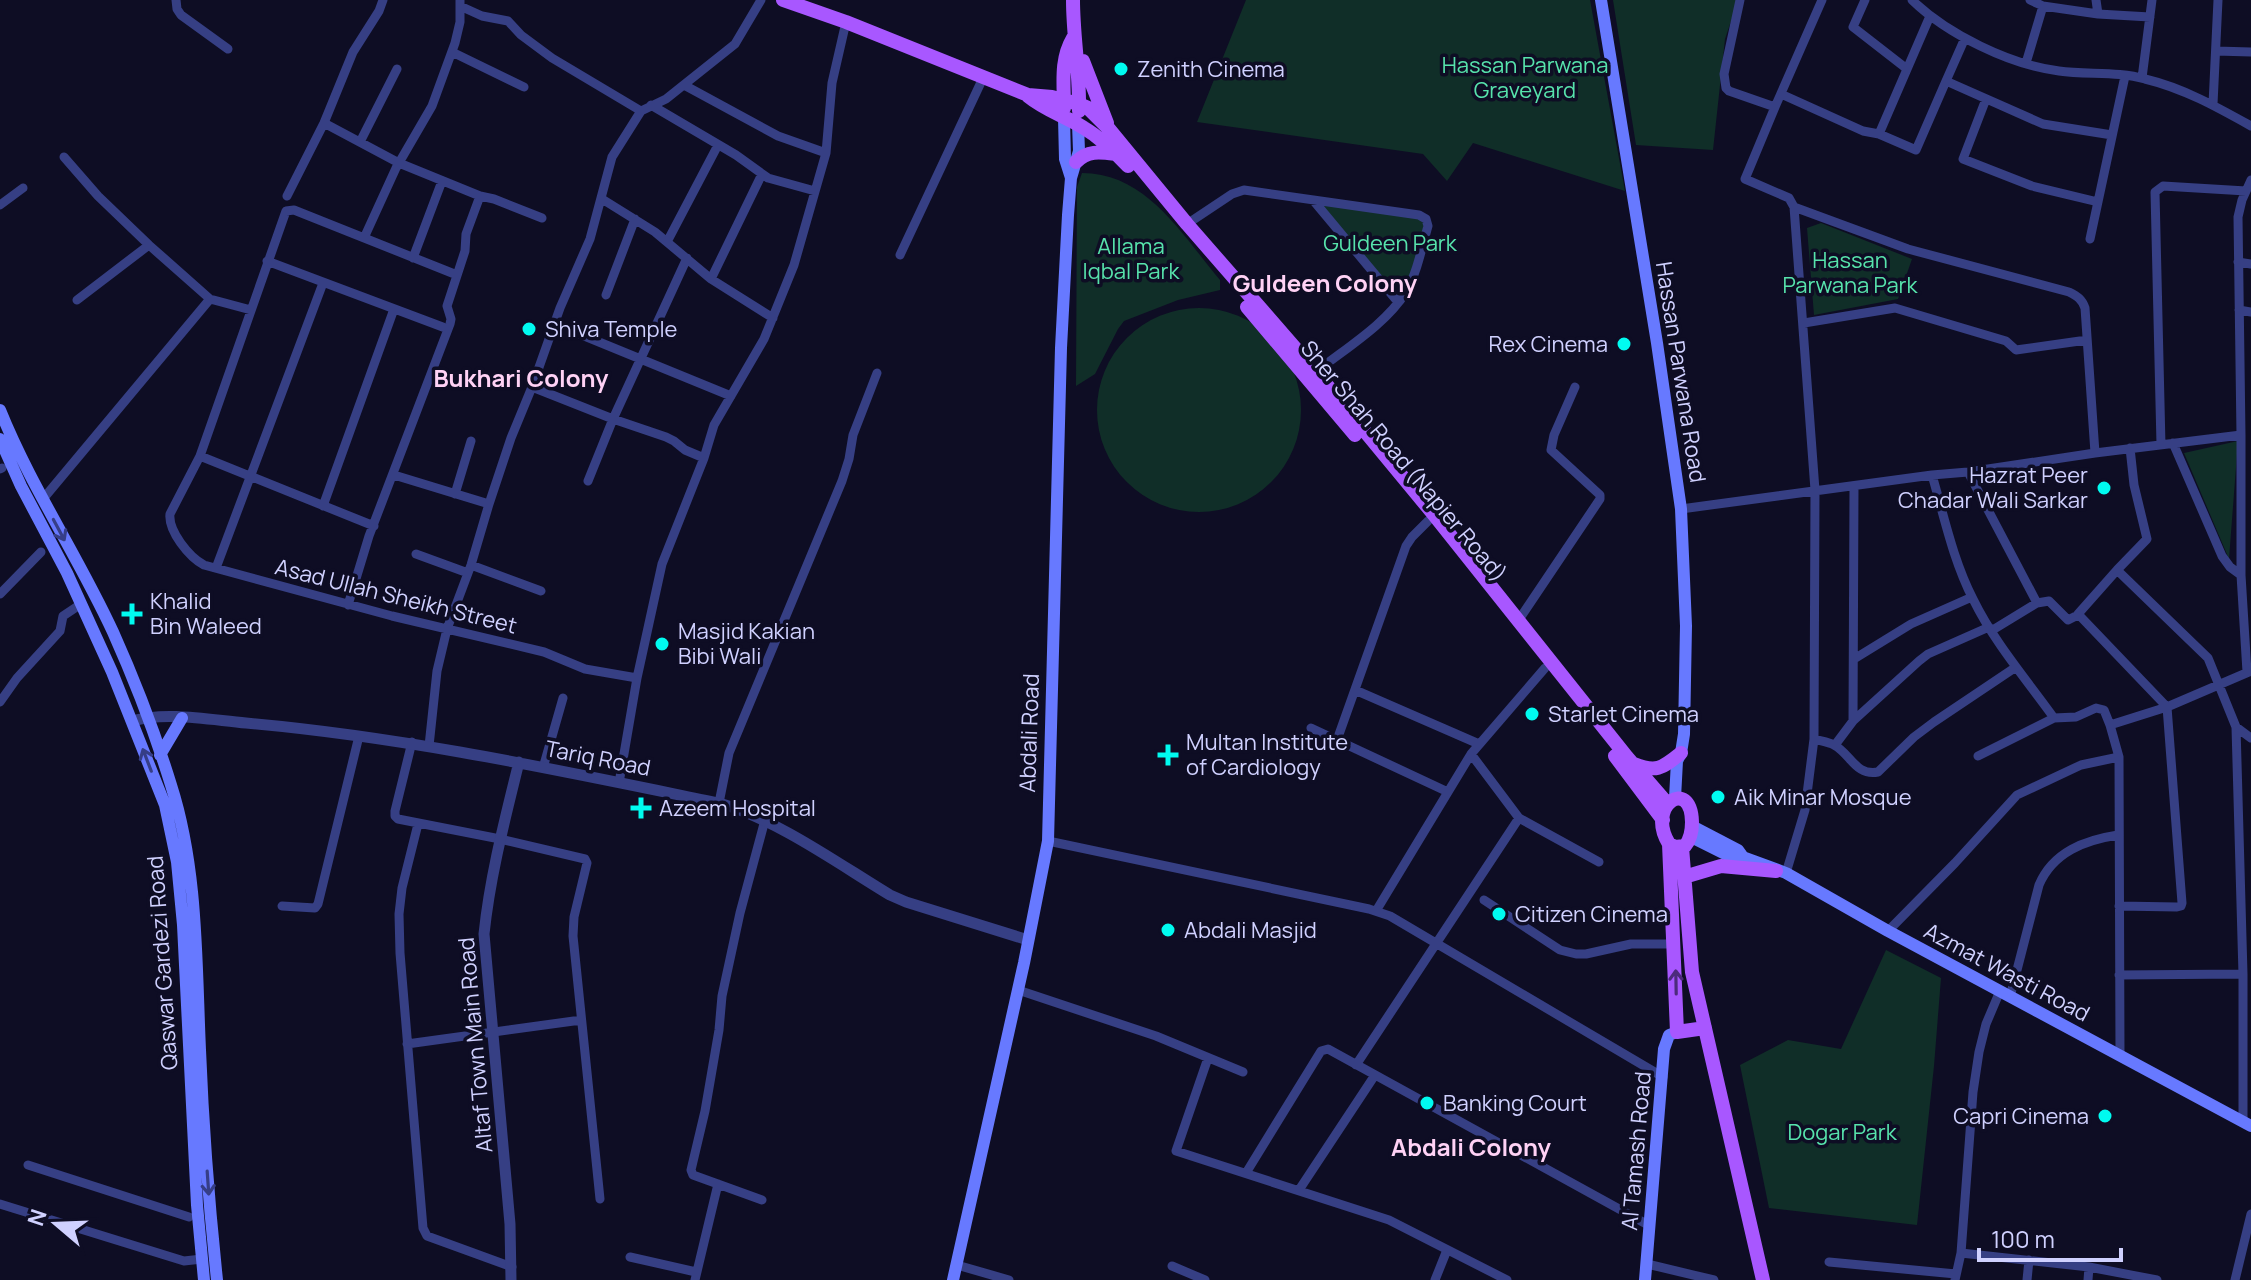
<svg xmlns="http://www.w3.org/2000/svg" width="2251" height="1280" font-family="Manrope,sans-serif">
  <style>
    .green { fill: #102e28 }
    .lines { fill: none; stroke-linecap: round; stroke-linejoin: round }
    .minor { stroke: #363f84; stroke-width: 9 }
    .tertiary { stroke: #363f84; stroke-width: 11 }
    .secondary { stroke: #6779ff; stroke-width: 12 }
    .primary { stroke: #a857ff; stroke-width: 14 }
    .oneway { stroke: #363e87 }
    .oneway2 { stroke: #4c2b7c }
    .poi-dot { fill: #00fbf0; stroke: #0e0d24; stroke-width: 3 }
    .labels { text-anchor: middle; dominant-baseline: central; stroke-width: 7; stroke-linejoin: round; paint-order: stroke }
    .park-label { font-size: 22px; fill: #57e3ac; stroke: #0e0d24 }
    .poi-label { font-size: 22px; fill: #d0d1ff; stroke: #0e0d24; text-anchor: start }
    .street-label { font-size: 22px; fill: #d0d1ff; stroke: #0e0d24 }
    .neighbourhood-label { font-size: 24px; font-weight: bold; fill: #ffd2f5; stroke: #0e0d24 }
  </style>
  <rect width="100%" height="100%" fill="#0e0d24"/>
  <path class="green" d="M1246,0H1590L1625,191L1473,143L1447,181L1423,154L1197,122Z
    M1613,0H1738L1725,39L1713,150L1636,145Z
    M1082,173C1147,173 1182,235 1220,280V290L1178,300L1124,321L1118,329L1095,374L1076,386L1077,187Z
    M1314,200L1419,215L1428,226L1421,249L1398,302Z
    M1821,223L1912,259L1898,299L1814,315L1807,228Z
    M1097 410a102 102 0 1 1 204 0a102 102 0 1 1-204 0Z
    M2238,441L2229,559L2184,453Z
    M1886,950L1941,978L1934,1066L1917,1225L1769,1208L1740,1065L1788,1040L1841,1049Z"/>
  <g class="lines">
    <path class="minor" d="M176,0L177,9L181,15L228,49
      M1740,0L1724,74L1726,88L1729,91L1775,107L1745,179L1789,198L1794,207L1908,249L2069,292C2077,296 2082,299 2085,308L2095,453
      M1865,0L1853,27L1907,69
      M1912,0C1947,34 2010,65 2059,71C2087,75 2118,71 2145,79C2183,88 2217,107 2251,126
      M2030,0L2043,6L2098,14L2096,0
      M460,6L482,16L508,21L521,35L552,58L641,111
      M2098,14L2150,17
      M1930,16L1879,134L1916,150L1946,81
      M1965,38L1946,81L2043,124L2112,135
      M2216,51L2251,52
      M452,52L524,87
      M2026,63L2043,6
      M2142,78L2152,0
      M684,85L778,136L826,153
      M1781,94L1863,131L1879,134
      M1986,99L1963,159L2032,186L2098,202
      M2213,104L2218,0
      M651,105L736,155L768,178L815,191
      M1775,107L1822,0
      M324,123L399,163L480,196L494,199L542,218
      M360,142L397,69
      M64,157L98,196L149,245L210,299L251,310
      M287,196L324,123L353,52L379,11L383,0
      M602,199L655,232L711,279L773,318
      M1313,200L1398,302
      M0,205L23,188
      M1187,224L1232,194L1244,190L1419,215L1426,219L1428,226C1422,247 1417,273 1406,292C1385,325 1346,348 1316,372
      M364,238L396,168L432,106L455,43L460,22V0
      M2090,239L2125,76
      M667,242L718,145
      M900,255L983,78
      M413,258L442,181
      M267,261L448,329
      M2238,262L2251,264
      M457,275L294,210L286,211L200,456L170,514C168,531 189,557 204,565L392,616L544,652L585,669L637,678
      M711,279L762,174
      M606,295L635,219
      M77,300L149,245
      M2239,310L2251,312
      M1804,323L1895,308L2006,341L2016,350L2087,340
      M555,324L731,396
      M532,387L613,419L666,437L674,441L685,450L704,458
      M2241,435L2238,217L2242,200L2251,180
      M2173,443L2222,556L2230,567L2241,575
      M2161,445L2155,192L2163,186L2246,191
      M2130,448L2134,485L2147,539L2117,570L2208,658L2236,727L2251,738
      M200,456L374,526
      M0,469L2,468
      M1968,472L2037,603L2049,601L2068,620L2078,615
      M394,475L489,504
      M1932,475C1944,516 1953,560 1973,599C1994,642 2026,679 2054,718L1978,756
      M588,481L613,419L687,258
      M455,494L471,441
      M43,499L210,299
      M323,506L394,309
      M1681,509L1932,475L1968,472L2095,453L2241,435V575L2247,672
      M416,554L468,573
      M471,565L541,591
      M216,568L323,283
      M2117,570L2078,614L2167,707L2182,903L2181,906L2177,907L2119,906
      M0,594L41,552
      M348,605L369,536L450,324L451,319L447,306L465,251L466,234L480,196
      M1518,621L1600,499V495L1551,450L1554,435L1575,387
      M1991,631L2037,603
      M1854,659L1911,624L1972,597
      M1355,690L1479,744
      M0,702L17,678L60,631L63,616L81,604
      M2054,718L2076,717L2096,708L2104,710L2110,725L2119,757L2120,1055
      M1853,721L1854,486
      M2110,725L2167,707L2251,671
      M2236,727L2243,974
      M1311,728L1448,792
      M1814,739C1820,741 1828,742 1834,745C1851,754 1855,776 1878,772L1914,737L1934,722L2016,667
      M1337,740L1406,546L1412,537L1428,521
      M412,742L395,811V816L398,819L500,839L585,859L587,863L574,917L573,936L600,1199
      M1835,745L1853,721L1919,661L1928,654L1989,627
      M429,746L437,671L447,629L471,565L489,504L511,438L532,387L560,308L590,239L612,157L641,111L666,99L735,44L761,0
      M1471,754L1519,818L1599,862
      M543,768L563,698
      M619,783L637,678L662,564L704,458L714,425L764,339L794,265L826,153L832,83L846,22
      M719,803L729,753L842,481L849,459L853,435L877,373
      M418,824L402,888L399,914L400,953L423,1228L427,1236L512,1267
      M1048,841L1369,909L1390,916L1663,1077
      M1786,873L1805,810L1814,739L1815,490L1794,207
      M1484,900L1560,950L1576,954H1586L1631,944H1675
      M282,906L315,908L318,904L359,736
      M1376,911L1471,754L1545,668
      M1888,931L1955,863L2017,795L2081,765L2119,757
      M2119,975L2243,974V1122
      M1018,990L1156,1036L1243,1072
      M2010,997L2039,885C2053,852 2085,840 2118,835
      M407,1044L581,1020
      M1208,1058L1176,1151L1389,1220L1507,1280
      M1356,1065L1519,818
      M28,1165L189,1217
      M1246,1173L1321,1051L1328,1049L1650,1226
      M1299,1190L1375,1075
      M762,1200L693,1175L691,1170L705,1111L719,1030L722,996L740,913L765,820
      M0,1204L184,1261L202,1259
      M1961,1253L2089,1267L2088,1280
      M630,1257L696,1272
      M1829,1262L1956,1274
      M1647,1264L1714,1280
      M957,1265L1009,1280
      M1172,1266L1205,1280
      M2089,1267L2157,1280
      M695,1280L718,1184
      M1435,1280L1447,1250
      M1955,1280L1961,1253L1973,1092L1979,1052L1986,1024L2000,991
      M2027,1280L2029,1260
      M2235,1280L2251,1214"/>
    <path class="tertiary" d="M132,721C166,711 211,720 246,723C406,737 562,771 719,803C778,820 837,863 890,895L906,902L1028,940
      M511,1280L510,1224L484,934C490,876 505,819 519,762"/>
    <path class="secondary" d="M1601,0L1657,343L1681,509L1686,626L1684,734L1681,753L1677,761L1675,798
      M1064,118L1065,159L1071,178
      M0,410C31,487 78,556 113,632C135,681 155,733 171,785C198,869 196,962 200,1050C203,1127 209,1204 217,1280
      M0,439L21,486L67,573L112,672L165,805L177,862L183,925L197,1205L204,1280
      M160,755L182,718
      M1692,826L1738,850L1743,857L1786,873L1888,931L2251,1126
      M1691,837L1733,858L1743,857
      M953,1280L1024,963L1048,841L1061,348L1068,215L1071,178L1079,151L1078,124
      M1645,1280L1664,1049L1669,1035L1677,1032"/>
    <path class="primary" d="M783,0L846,22L1028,95L1052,97L1079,104L1088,108L1109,129L1187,224L1316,372L1435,516L1627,757L1667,803
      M1073,0C1073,37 1080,73 1079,111
      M1083,61L1107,123
      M1028,96C1045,110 1065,116 1084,128C1101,138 1114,152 1128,166
      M1064,108C1064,84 1060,60 1073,38
      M1076,162C1088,150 1100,152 1116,154
      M1247,307L1355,435
      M1615,756L1663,820
      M1634,764C1657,773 1662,768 1681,753
      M1669,844L1675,847L1685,846C1691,839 1692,831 1692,822C1691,776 1645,805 1669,844L1677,1032L1705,1028
      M1682,847L1692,972L1763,1280
      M1684,877L1721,866L1776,871"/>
  </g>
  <defs><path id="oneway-shaft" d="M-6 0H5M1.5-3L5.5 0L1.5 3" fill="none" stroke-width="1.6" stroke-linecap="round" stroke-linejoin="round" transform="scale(2)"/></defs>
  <g class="oneway">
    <use href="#oneway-shaft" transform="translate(59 530) rotate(62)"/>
    <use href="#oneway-shaft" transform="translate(147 760) rotate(-111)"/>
    <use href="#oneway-shaft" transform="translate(208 1183) rotate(86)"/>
  </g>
  <use class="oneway2" href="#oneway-shaft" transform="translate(1676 982) rotate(-91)"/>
  <g class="poi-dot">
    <circle cx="1121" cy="69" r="8"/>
    <circle cx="529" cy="329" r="8"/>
    <circle cx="1624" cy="344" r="8"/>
    <circle cx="2104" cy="488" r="8"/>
    <path d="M128 602h8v8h8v8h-8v8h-8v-8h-8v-8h8z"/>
    <circle cx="662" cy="644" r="8"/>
    <circle cx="1532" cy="714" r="8"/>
    <path d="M1164 743h8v8h8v8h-8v8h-8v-8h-8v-8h8z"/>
    <circle cx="1718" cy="797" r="8"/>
    <path d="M637 796h8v8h8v8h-8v8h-8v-8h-8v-8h8z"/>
    <circle cx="1499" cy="914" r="8"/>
    <circle cx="1168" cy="930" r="8"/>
    <circle cx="1427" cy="1103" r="8"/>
    <circle cx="2105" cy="1116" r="8"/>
  </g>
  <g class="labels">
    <g class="park-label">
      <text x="1525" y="65">Hassan Parwana<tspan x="1525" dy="25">Graveyard</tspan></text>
      <text x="1390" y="243">Guldeen Park</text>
      <text x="1131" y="246">Allama<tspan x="1131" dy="25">Iqbal Park</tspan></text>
      <text x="1850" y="260">Hassan<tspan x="1850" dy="25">Parwana Park</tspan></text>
      <text x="1842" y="1132">Dogar Park</text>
    </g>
    <g class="poi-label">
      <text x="1137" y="69">Zenith Cinema</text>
      <text x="545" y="329">Shiva Temple</text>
      <text x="1608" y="344" text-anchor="end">Rex Cinema</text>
      <text x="2088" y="475" text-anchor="end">Hazrat Peer<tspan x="2088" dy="25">Chadar Wali Sarkar</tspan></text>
      <text x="150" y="601">Khalid<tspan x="150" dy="25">Bin Waleed</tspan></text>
      <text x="678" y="631">Masjid Kakian<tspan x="678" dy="25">Bibi Wali</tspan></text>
      <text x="1548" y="714">Starlet Cinema</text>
      <text x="1186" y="742">Multan Institute<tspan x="1186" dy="25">of Cardiology</tspan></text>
      <text x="1734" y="797">Aik Minar Mosque</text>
      <text x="659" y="808">Azeem Hospital</text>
      <text x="1515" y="914">Citizen Cinema</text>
      <text x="1184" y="930">Abdali Masjid</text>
      <text x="1443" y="1103">Banking Court</text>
      <text x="2089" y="1116" text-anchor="end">Capri Cinema</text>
    </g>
    <g class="street-label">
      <text transform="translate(1681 372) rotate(81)">Hassan Parwana Road</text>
      <text transform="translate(1404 461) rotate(50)">Sher Shah Road (Napier Road)</text>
      <text transform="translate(396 596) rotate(14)">Asad Ullah Sheikh Street</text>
      <text transform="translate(1029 733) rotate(-88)">Abdali Road</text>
      <text transform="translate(598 758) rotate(11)">Tariq Road</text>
      <text transform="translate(162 963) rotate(-94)">Qaswar Gardezi Road</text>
      <text transform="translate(2007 972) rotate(28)">Azmat Wasti Road</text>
      <text transform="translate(475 1045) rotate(-95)">Altaf Town Main Road</text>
      <text transform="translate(1636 1151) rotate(-85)">Al Tamash Road</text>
    </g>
    <g class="neighbourhood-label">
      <text x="1325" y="282">Guldeen Colony</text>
      <text x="521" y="377">Bukhari Colony</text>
      <text x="1471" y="1146">Abdali Colony</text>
    </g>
  </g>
  <g transform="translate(56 1224) rotate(289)" stroke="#0e0d24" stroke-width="6" paint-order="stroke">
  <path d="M0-6L14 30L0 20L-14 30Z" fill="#d0d1ff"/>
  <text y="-12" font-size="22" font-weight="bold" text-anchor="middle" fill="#d0d1ff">N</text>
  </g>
  <path d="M1979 1248v12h142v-12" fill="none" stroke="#d0d1ff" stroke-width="4"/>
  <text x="1991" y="1248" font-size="24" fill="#d0d1ff" stroke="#0e0d24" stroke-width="6" paint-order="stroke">100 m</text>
</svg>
